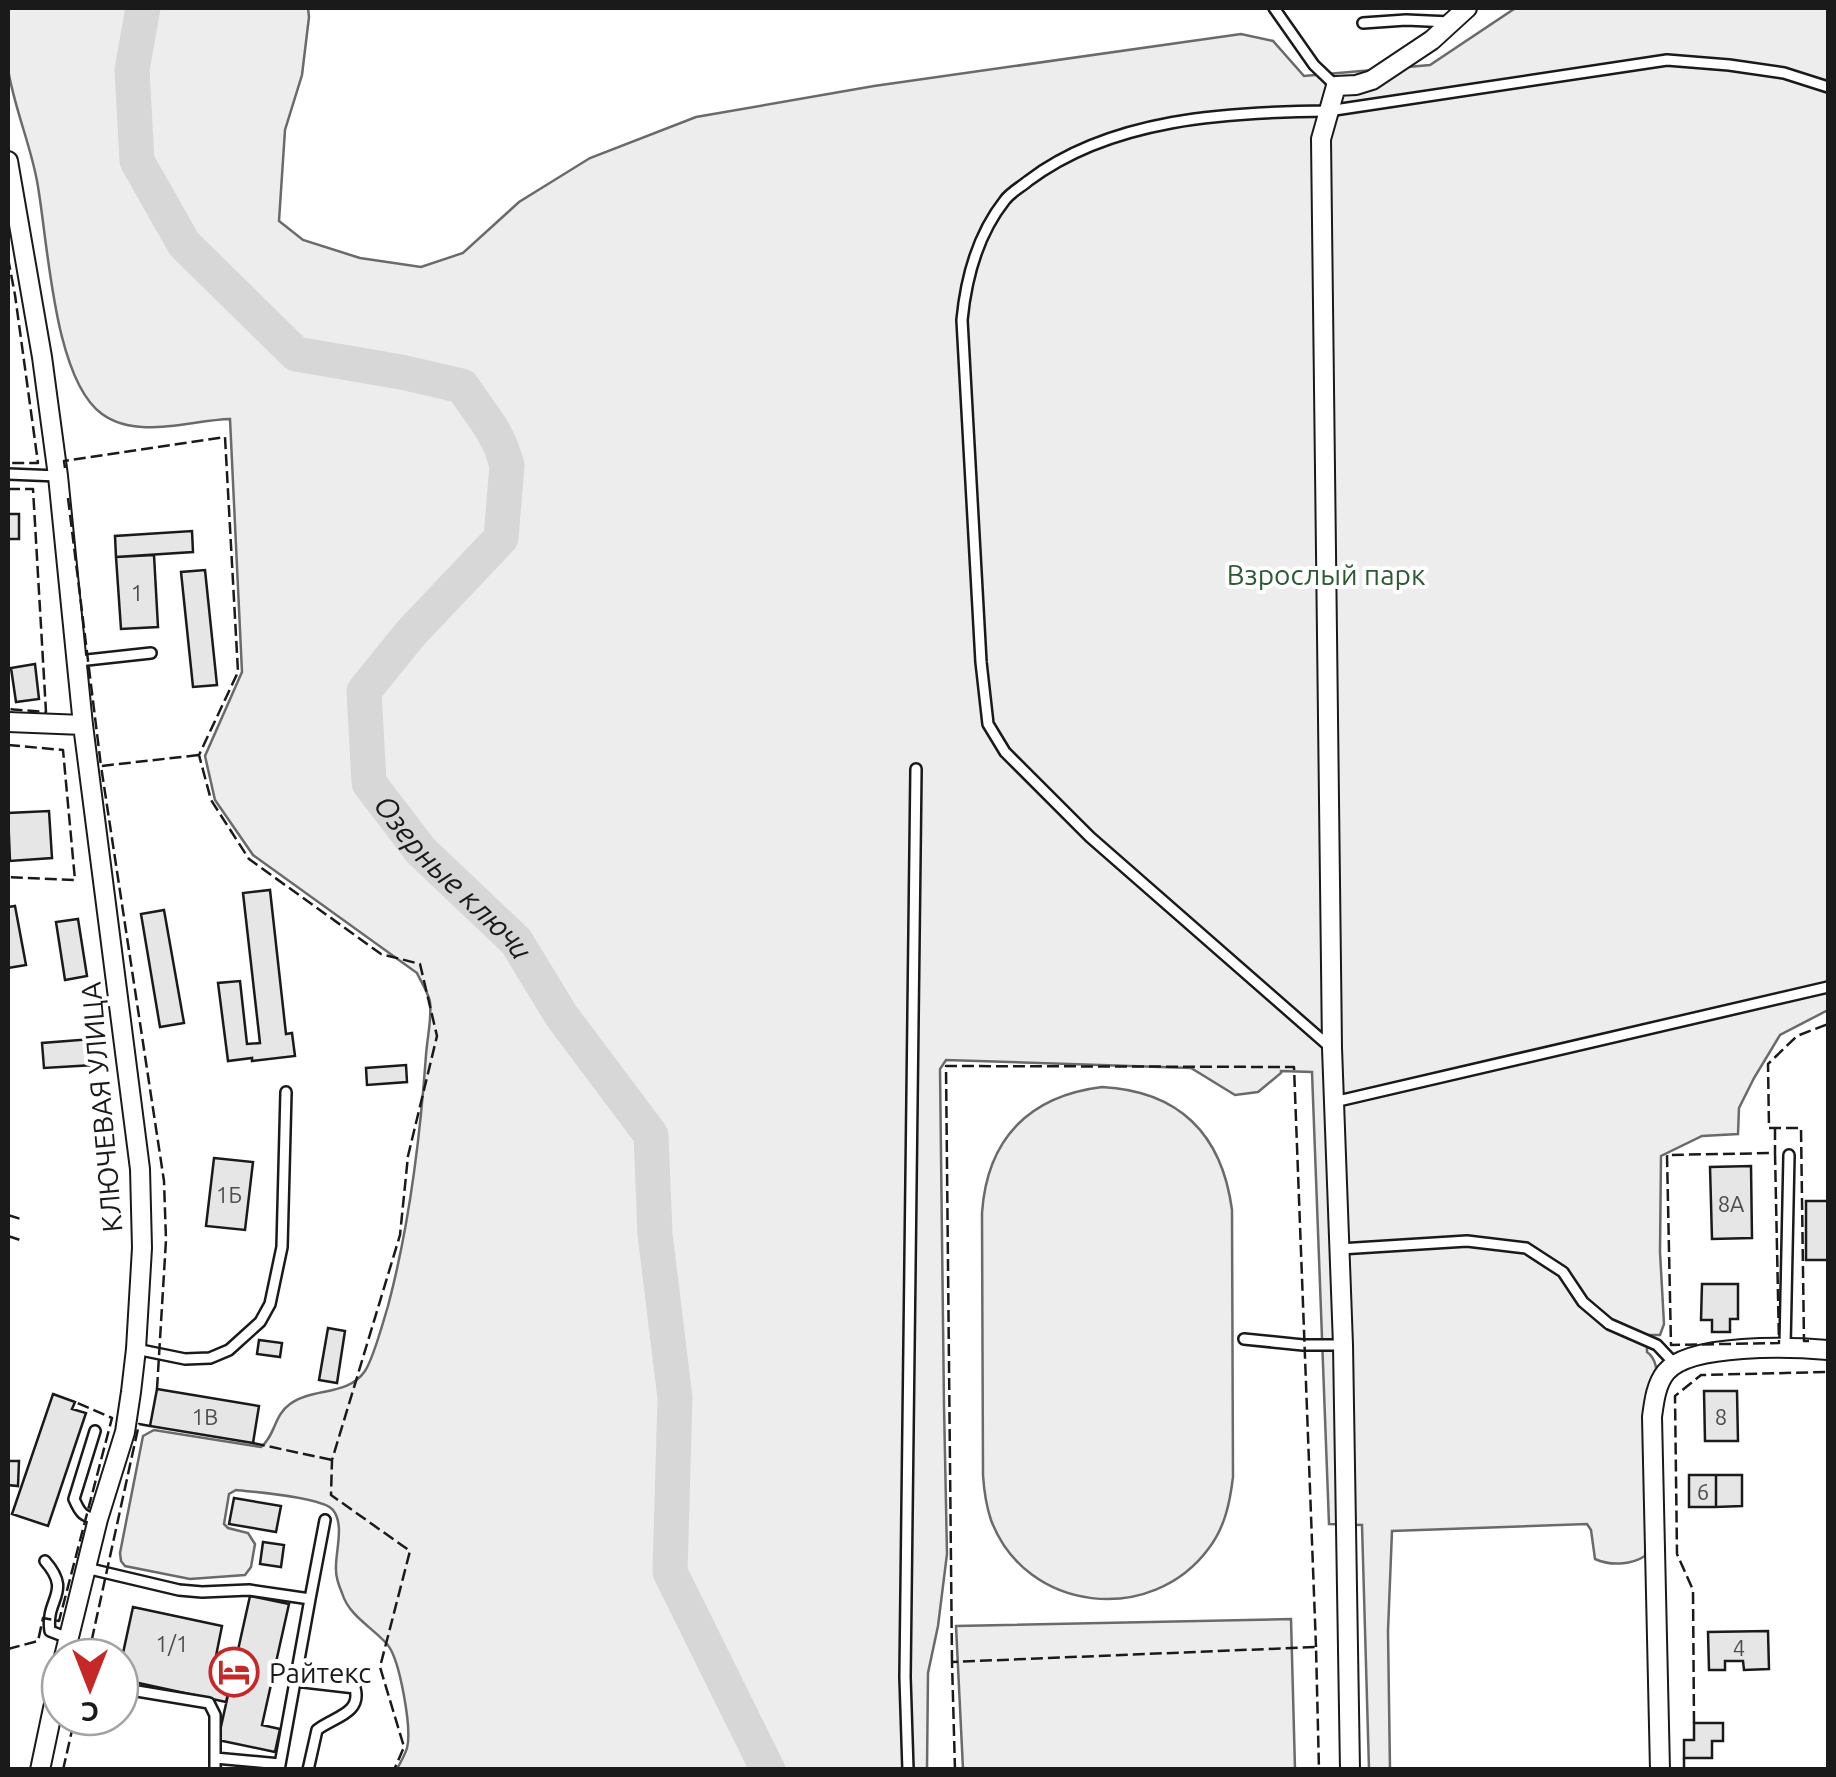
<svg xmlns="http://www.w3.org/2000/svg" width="1836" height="1777" font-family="Ubuntu,sans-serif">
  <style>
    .green { fill: #ededed; stroke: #6a6a6a; stroke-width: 2.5 }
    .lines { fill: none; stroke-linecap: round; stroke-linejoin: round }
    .river { stroke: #d7d7d7; stroke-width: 35 }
    .building { fill: #e6e6e6; stroke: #1a1a1a; stroke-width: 2.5 }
    .service-casing { stroke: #1a1a1a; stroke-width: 14 }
    .minor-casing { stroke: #1a1a1a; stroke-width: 22 }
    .service { stroke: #fff; stroke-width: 9 }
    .minor { stroke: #fff; stroke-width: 18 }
    .fence { stroke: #1a1a1a; stroke-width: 2.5; stroke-dasharray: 12 5; stroke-linecap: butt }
    .labels { text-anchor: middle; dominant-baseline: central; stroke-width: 8; stroke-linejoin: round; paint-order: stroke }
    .number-label { font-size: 22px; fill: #4d4d4d }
    .park-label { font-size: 28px; fill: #2b5a34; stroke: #fff }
    .street-label { font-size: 28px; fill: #1a1a1a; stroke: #fff }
    .poi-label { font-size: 28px; fill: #1a1a1a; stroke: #fff; text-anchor: start }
    .water-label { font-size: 30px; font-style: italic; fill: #1a1a1a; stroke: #fff }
  </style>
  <rect width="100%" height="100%" fill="#fff"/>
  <path class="green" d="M8,8H308L309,17L302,75L285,130L279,221L303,240L360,258L421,267L463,253L519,202L590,158L696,117L874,86L1241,34L1273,41L1304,76L1430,65L1514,9L1523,8H1828V1010L1780,1035L1754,1078L1739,1108L1738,1134L1702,1136L1661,1156L1660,1252L1664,1324L1660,1335H1647V1352C1657,1359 1657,1372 1657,1383L1645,1556C1631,1565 1610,1566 1595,1559L1591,1530L1587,1524L1392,1531L1388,1631L1390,1769H1369L1362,1525L1329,1524L1312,1072L1281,1071V1073L1258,1092L1235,1095L1191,1068L946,1060L940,1069L944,1405L947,1554L938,1626L928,1673L927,1769H397C400,1763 405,1755 407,1748C412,1729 400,1659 387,1644C372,1627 349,1616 342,1593C339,1586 336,1578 336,1570C335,1552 345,1525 333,1510C323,1497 254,1492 236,1490L229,1494L224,1524L228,1528L248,1533L255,1544L251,1567L245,1575L190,1579L125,1566L121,1561L120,1553L143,1436L154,1430L261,1447C275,1436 274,1415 290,1404C313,1387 347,1397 365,1371C374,1357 383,1322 388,1306C410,1223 420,1140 426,1055C427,1039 432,1018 430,1002C428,992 421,982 417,973L253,855L215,800L205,756L242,672L230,419C190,420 138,440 102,414C53,379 48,239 37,181C30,143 14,107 8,69C5,50 8,27 8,8Z
    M1102,1087C1179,1091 1222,1134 1232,1210L1233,1477C1230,1502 1225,1527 1209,1548C1152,1626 1026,1613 991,1520C986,1505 984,1491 983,1475L982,1213C987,1139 1029,1096 1102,1087Z
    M1291,1619L1295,1769H963L956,1626Z"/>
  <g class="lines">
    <path class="river" id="s1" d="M143,8L132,70L137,161L184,244L296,354L401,372L462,386L492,429L501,447L507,465L501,538L411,633L364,691L369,783L421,851L516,941L561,1015L651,1135L655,1234L675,1398L670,1572L768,1770"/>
  </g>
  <path class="building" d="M8,514H19V539H8Z
    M192,531L193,552L116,557L115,536Z
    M154,555L158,627L121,629L116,557Z
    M205,570L217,685L193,687L181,572Z
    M35,664L39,699L16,702L11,668Z
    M49,811L52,858L10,861L8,813Z
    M270,890L286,1034L292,1033L295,1056L252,1061V1058L228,1061L218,983L240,981L247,1044L260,1043L243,893Z
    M15,906L26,965L8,968V907Z
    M164,910L184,1023L160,1027L141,914Z
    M78,919L87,976L65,980L56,922Z
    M92,1039L94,1065L44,1068L42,1043Z
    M406,1065L407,1082L367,1085L366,1068Z
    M214,1158L253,1162L245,1230L206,1226Z
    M1751,1166L1752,1238L1712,1239L1710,1167Z
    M1806,1201H1828V1260H1806Z
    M1702,1284H1738V1319H1730V1332H1712V1320H1701Z
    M328,1328L345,1331L337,1383L319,1380Z
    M259,1340L282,1343L280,1357L257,1354Z
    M157,1389L259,1406L253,1443L150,1426Z
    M1704,1391H1737L1738,1441H1705Z
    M53,1394L75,1402L72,1409L86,1413L48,1526L12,1514Z
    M8,1461H19L18,1486L8,1485Z
    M1689,1475H1716V1507H1689Z
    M1716,1475H1742V1506L1716,1507Z
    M234,1498L281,1506L276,1532L229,1524Z
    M263,1542L284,1545L281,1567L260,1564Z
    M250,1596L289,1604L262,1725L280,1729L275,1752L218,1740Z
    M133,1607L222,1626L215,1661L235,1665L226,1702L120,1679V1667Z
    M1768,1631L1769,1669L1744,1670L1743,1661H1725V1670H1709L1708,1632Z
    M1694,1723H1723V1741H1712V1758H1684V1740H1694Z"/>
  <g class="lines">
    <g class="service-casing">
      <path id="service" d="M1274,8L1314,65L1336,86
        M1363,23L1406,20L1450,22
        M8,474L58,476
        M76,663L87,660L151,653
        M1330,1047L1090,837L1005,752L988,724L981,662L962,320C966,278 978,234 1005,200C1011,192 1021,187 1028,181C1111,118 1228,112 1328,111L1667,60L1729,65L1784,73L1828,87
        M1334,1102L1828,987
        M1340,1249L1467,1241L1526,1248L1563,1272L1583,1302L1609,1324L1657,1345L1674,1363
        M1244,1339L1303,1345H1343
        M1785,1346L1789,1155
        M136,1349L185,1359L210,1358L229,1350L260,1322L270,1304L282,1247L286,1092
        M95,1431L74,1499C80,1513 83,1517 98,1519
        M45,1561C73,1593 45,1598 50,1631L68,1638
        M86,1568L179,1590L202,1592L249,1590L310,1599L279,1770
        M310,1599L325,1520
        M295,1681L355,1688C362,1714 333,1717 317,1730L308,1770
        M131,1690L209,1703L215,1715V1770
        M215,1758L280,1764
        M908,1770L905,1677L916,769"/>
    </g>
    <g class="minor-casing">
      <path id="minor" d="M8,161L42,357L58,476L83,725L140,1169L142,1248L136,1349L131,1392L125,1432L98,1519L64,1657
        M8,722L83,725
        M40,1770L60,1675
        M1350,1770L1343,1345L1332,1048L1321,139L1336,86L1356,85L1372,80L1432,40L1467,8
        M1660,1770L1652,1417C1654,1402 1656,1384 1666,1372C1690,1343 1792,1347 1828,1350"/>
    </g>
    <use href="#service" class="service"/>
    <use href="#minor" class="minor"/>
    <path class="fence" d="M8,258L15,295L38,463H8
      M65,468L64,461L225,437L238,672L199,755L211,800L249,859L381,954L420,964L437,1036L408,1156L400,1235L332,1460L331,1495L410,1551L380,1667L404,1747L394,1770
      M8,489H33L46,712L8,709
      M68,498L101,766
      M8,745L63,750L75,880L8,877
      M1775,1128V1153
      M1775,1153L1779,1343L1671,1345L1667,1155Z
      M8,1215L24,1220
      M8,1236L23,1241
      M1809,1341H1804L1801,1128H1769L1768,1064L1797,1036L1828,1024
      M157,1389L166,1240L164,1181L101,766L199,755
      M253,1443L332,1460
      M8,1649L38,1641L43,1618L59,1621L112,1418L75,1402
      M88,1657L139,1424L150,1426
      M952,1662L946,1066L1294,1067L1316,1647
      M8,1707V1718
      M1694,1723L1693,1590L1677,1554L1675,1396L1701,1375L1828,1372
      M1684,1758V1770
      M63,1770L75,1717
      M955,1770L952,1662L1316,1647L1319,1770"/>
  </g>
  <defs>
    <g id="hotel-ring" transform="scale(2.5)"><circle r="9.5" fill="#fff" stroke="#c62828" stroke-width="1.5"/><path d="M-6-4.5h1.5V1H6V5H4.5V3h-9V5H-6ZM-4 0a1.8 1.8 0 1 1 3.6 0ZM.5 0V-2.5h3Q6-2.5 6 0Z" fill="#c62828"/></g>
  </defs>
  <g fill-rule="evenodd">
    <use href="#hotel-ring" x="234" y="1672"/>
  </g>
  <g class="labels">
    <g class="number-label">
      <text x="137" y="592">1</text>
      <text x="229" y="1194">1Б</text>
      <text x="1731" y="1203">8А</text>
      <text x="205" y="1416">1В</text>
      <text x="1721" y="1416">8</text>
      <text x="1703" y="1491">6</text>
      <text x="172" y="1643">1/1</text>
      <text x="1739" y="1647">4</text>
    </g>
    <g class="park-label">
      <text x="1326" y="574">Взрослый парк</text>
    </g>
    <g class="street-label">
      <text transform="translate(101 1107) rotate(-95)">КЛЮЧЕВАЯ УЛИЦА</text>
    </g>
    <g class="poi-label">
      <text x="269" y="1672">Райтекс</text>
    </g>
    <g class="water-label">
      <text stroke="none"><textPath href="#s1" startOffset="1165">Озерные ключи</textPath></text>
    </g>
  </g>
  <rect width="1836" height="1777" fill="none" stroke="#1a1a1a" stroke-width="20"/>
  <g transform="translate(90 1687) rotate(180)"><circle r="48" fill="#ffffff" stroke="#a3a3a3" stroke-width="2.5"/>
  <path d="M0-8L18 38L0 25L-18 38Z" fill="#c62828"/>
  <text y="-15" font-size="28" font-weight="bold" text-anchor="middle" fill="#1a1a1a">С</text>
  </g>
</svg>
